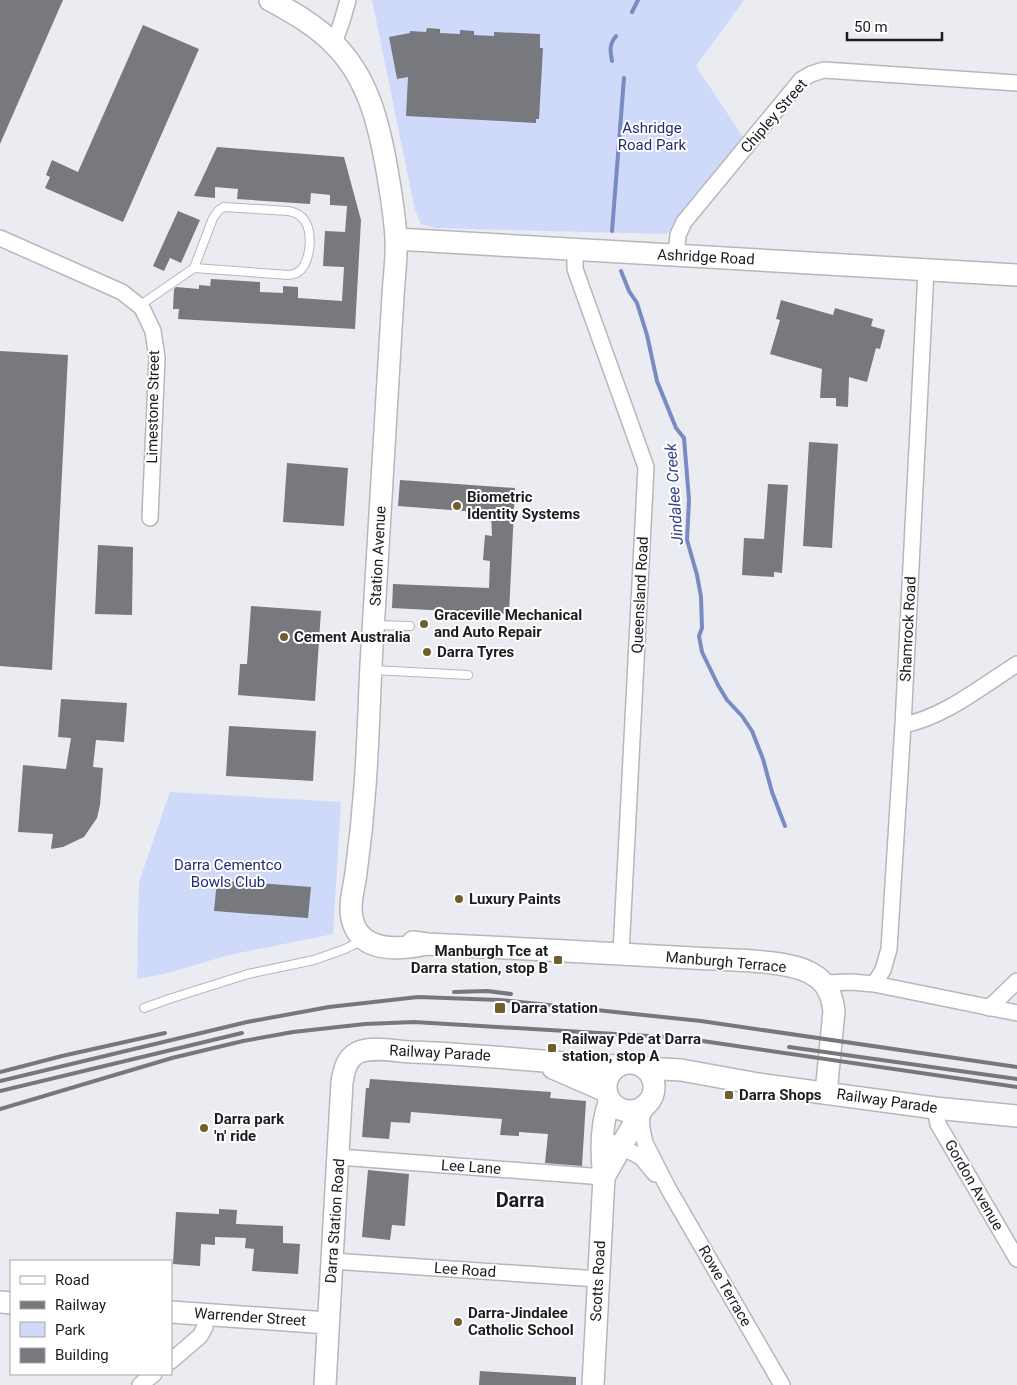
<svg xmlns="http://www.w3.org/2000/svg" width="1017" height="1385" font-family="Roboto,sans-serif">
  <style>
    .green { fill: #cfdafa }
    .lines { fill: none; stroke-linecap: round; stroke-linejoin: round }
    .stream { stroke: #7a8bc4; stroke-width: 4 }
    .building { fill: #78797e }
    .lane-casing { stroke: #b6b7bc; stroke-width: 10 }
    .street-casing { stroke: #b6b7bc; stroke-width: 18 }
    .secondary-casing { stroke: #b6b7bc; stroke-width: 24 }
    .lane { stroke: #fff; stroke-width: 8 }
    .street { stroke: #fff; stroke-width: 15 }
    .secondary { stroke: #fff; stroke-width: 21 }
    .rail { stroke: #77787b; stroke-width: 4 }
    .poi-dot { fill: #6f5f2d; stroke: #fff; stroke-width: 2 }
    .labels { text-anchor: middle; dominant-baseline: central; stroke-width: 4; stroke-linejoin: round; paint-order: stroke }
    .street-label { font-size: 15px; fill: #1d1d1f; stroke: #fff }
    .park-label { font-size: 15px; fill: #222d71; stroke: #fff }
    .poi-label { font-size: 15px; font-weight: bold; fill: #1d1d1f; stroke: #fff; text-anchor: start }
    .water-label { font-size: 16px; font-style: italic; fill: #36448b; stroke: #fff }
    .district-label { font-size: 20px; font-weight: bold; fill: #1d1d1f; stroke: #fff }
  </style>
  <rect width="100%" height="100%" fill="#eaecf1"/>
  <path class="green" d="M372,0H744L696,66L745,140L667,234L435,228L421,224L415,210Z
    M170,792L341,802L333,934L229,955L164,974L137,979L139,882Z"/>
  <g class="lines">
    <path class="stream" d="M632,12L638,0
      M612,61C610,50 609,45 616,36
      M612,231L624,78
      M621,271L629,291L637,303L647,335L657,381L676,428L684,438L689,500L687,540L697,575L701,597L702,628L699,636L702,652L718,685L727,700L742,716L752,731L763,759L772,792L785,826"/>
  </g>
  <path class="building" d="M0,0H63L0,144Z
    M143,25L199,49L123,222L45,188L50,177L46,175L52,160L78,172Z
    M427,28L440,29V33L460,34V30L474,31V35L494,36V32L540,34V48H543L539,119H536V123L406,116L408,77L397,79L389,37L410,33V31L426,32Z
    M217,147L344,157L361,220L355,329L178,319L179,309H173L174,289L176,287L199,289V285L210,286L211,279L260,282V292L283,293V286L298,287V298L342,301L344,267L323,266L325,231L345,232L347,206L330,205V195L311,193L310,204L237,199L238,189L215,187V198L194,196Z
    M178,211L200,220L181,263L170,258L164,271L153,266Z
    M781,300L833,315L835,308L873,319L871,326L885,330L880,349L876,348L867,382L849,377L848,407L836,406V398H820L822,369L770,354L780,320L776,319Z
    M0,351L68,355L52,670L0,666Z
    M809,442L838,444L832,548L803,546Z
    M287,463L348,468L344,526L283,522Z
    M400,480L515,488L509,614L392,608L393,584L489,588L490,561L483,560L485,535L492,536L491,513L398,506Z
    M768,484L788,485L782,573L774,572V577L742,575L744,538L764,539Z
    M98,545L133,547L132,615L95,614Z
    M251,606L321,611L315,701L238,695L240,664H247Z
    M61,699L127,703L124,742L96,740L93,767L103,768L100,805L97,818L84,837L63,847L51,849L53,834L18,832L23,765L66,769L71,738L58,737Z
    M229,726L316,731L313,781L226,776Z
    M217,880L311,887L308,918L214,911Z
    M370,1079L551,1092L550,1098L586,1101L582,1166L545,1163L548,1134L519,1132V1136L500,1135L502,1119L411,1112L410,1123L391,1122L389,1139L362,1137L366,1088H369Z
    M368,1170L409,1174L405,1226L392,1225L390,1240L362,1237Z
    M219,1209L237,1210L236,1224L283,1226V1243L300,1244L298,1274L252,1271L254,1249L245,1248L246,1238L215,1237V1245L201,1244L200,1266L173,1264L176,1212L219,1214Z
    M480,1371L576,1377V1385H479Z"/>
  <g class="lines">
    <g class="lane-casing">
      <path id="lane" d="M139,306L194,268L213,218L219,210L224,207L288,211C295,212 301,215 305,221C313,234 311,264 297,273C295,274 292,274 289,275L194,268
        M376,625L410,626
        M373,670L468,675
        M144,1008L169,999L248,974L314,960L345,949L363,940"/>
    </g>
    <g class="street-casing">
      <path id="street" d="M334,43L342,21L348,0
        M0,238L122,292L142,308L153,331L157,358L150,518
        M575,249V269L646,467L621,953
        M676,255L678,235L684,222L801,80L811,74L824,70L1017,83
        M903,725C943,718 982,686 1017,664
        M825,983L852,982L874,984L1017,1013
        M874,984L883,970L889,949L903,725L926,270
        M989,1008L1017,981
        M935,1108L938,1124L1017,1259
        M641,1112L642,1129L645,1143L668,1188L782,1385
        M612,1142L641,1157L655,1174
        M339,1157L604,1177
        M332,1261L599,1279
        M171,1361L200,1336L205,1327L206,1315
        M140,1385L154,1374"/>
    </g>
    <g class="secondary-casing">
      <path id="secondary" d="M270,0C292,12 315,25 333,43C368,77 379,124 387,170C391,193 395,216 396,239C397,257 394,277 393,296C386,419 378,542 371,665C369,706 368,746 365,786C363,815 360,844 356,873C354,890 347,908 354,925C365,954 403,949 427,944
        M396,239L1017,275
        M413,942L427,944C516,948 604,953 693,958C722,960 789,959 812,974C827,982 832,995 834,1011L826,1093
        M606 1087a24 24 0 1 1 48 0a24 24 0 1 1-48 0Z
        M553,1068L606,1091
        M645,1068L681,1070L758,1084L935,1108L1017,1116
        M604,1177L644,1106
        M0,1302L11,1303
        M171,1312L328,1323
        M325,1385L342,1082C344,1071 346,1059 357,1053C371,1046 394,1051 410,1052C480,1054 549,1063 618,1066
        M593,1385L604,1177C601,1153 601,1123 610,1100"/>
    </g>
    <use href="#lane" class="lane"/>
    <use href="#street" class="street"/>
    <use href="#secondary" class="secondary"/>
    <path class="rail" d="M454,992L487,991L511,994
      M789,1047L1017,1079
      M0,1072L62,1056L165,1033
      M0,1081L247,1022L329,1007L418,997L500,1000L701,1021L1017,1067
      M0,1091L242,1033
      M0,1109L172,1058L243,1041L293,1032L365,1024L414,1022L682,1038L1017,1087"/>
  </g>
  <g class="poi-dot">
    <circle cx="457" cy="506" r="5"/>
    <circle cx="424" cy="624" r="5"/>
    <circle cx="284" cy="637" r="5"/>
    <circle cx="427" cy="652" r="5"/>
    <circle cx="459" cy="899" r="5"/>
    <rect x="553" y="955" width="10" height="10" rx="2.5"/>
    <rect x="494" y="1002" width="12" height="12" rx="2.5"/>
    <rect x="547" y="1043" width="10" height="10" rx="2.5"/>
    <rect x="724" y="1090" width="10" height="10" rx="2.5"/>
    <circle cx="204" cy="1128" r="5"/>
    <circle cx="458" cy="1322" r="5"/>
  </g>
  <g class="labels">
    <g class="street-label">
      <text transform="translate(774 116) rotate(-49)">Chipley Street</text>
      <text transform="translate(706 257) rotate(3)">Ashridge Road</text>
      <text transform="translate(153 407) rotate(-89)">Limestone Street</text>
      <text transform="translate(378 556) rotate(-87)">Station Avenue</text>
      <text transform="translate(640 595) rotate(-87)">Queensland Road</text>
      <text transform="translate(908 629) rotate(-87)">Shamrock Road</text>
      <text transform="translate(726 962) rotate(5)">Manburgh Terrace</text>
      <text transform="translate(440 1053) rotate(3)">Railway Parade</text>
      <text transform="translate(887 1101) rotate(8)">Railway Parade</text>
      <text transform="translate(471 1167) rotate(4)">Lee Lane</text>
      <text transform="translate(974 1185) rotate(60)">Gordon Avenue</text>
      <text transform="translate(335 1221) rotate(-86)">Darra Station Road</text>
      <text transform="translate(465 1270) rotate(4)">Lee Road</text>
      <text transform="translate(598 1281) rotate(-87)">Scotts Road</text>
      <text transform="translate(725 1286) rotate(60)">Rowe Terrace</text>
      <text transform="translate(250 1317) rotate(4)">Warrender Street</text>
    </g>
    <g class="park-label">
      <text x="652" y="128">Ashridge<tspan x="652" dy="17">Road Park</tspan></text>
      <text x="228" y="865">Darra Cementco<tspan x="228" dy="17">Bowls Club</tspan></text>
    </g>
    <g class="poi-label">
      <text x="467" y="497">Biometric<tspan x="467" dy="17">Identity Systems</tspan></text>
      <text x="434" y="615">Graceville Mechanical<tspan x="434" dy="17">and Auto Repair</tspan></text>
      <text x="294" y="637">Cement Australia</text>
      <text x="437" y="652">Darra Tyres</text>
      <text x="469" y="899">Luxury Paints</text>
      <text x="548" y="951" text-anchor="end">Manburgh Tce at<tspan x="548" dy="17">Darra station, stop B</tspan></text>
      <text x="511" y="1008">Darra station</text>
      <text x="562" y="1039">Railway Pde at Darra<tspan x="562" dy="17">station, stop A</tspan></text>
      <text x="739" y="1095">Darra Shops</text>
      <text x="214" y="1119">Darra park<tspan x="214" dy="17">'n' ride</tspan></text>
      <text x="468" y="1313">Darra-Jindalee<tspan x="468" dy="17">Catholic School</tspan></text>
    </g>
    <g class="water-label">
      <text transform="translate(674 494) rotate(-94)">Jindalee Creek</text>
    </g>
    <g class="district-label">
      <text x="520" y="1200">Darra</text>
    </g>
  </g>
  <rect x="10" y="1260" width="162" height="115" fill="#ffffff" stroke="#a5a5a5"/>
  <rect x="20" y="1276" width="25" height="8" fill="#ffffff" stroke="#a5a5a5"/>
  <text x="55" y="1285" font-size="15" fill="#1d1d1f">Road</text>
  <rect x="20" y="1301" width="25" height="8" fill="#77787b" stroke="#a5a5a5"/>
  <text x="55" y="1310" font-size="15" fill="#1d1d1f">Railway</text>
  <rect x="20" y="1322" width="25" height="15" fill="#cfdafa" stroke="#a5a5a5"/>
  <text x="55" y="1335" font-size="15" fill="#1d1d1f">Park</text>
  <rect x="20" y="1348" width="25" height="15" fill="#78797e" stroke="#a5a5a5"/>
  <text x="55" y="1360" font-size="15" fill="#1d1d1f">Building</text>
  <path d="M847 32v8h95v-8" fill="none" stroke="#1d1d1f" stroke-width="2.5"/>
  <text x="854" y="32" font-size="15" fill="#1d1d1f" stroke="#ffffff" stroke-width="4" paint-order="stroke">50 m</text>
</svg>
